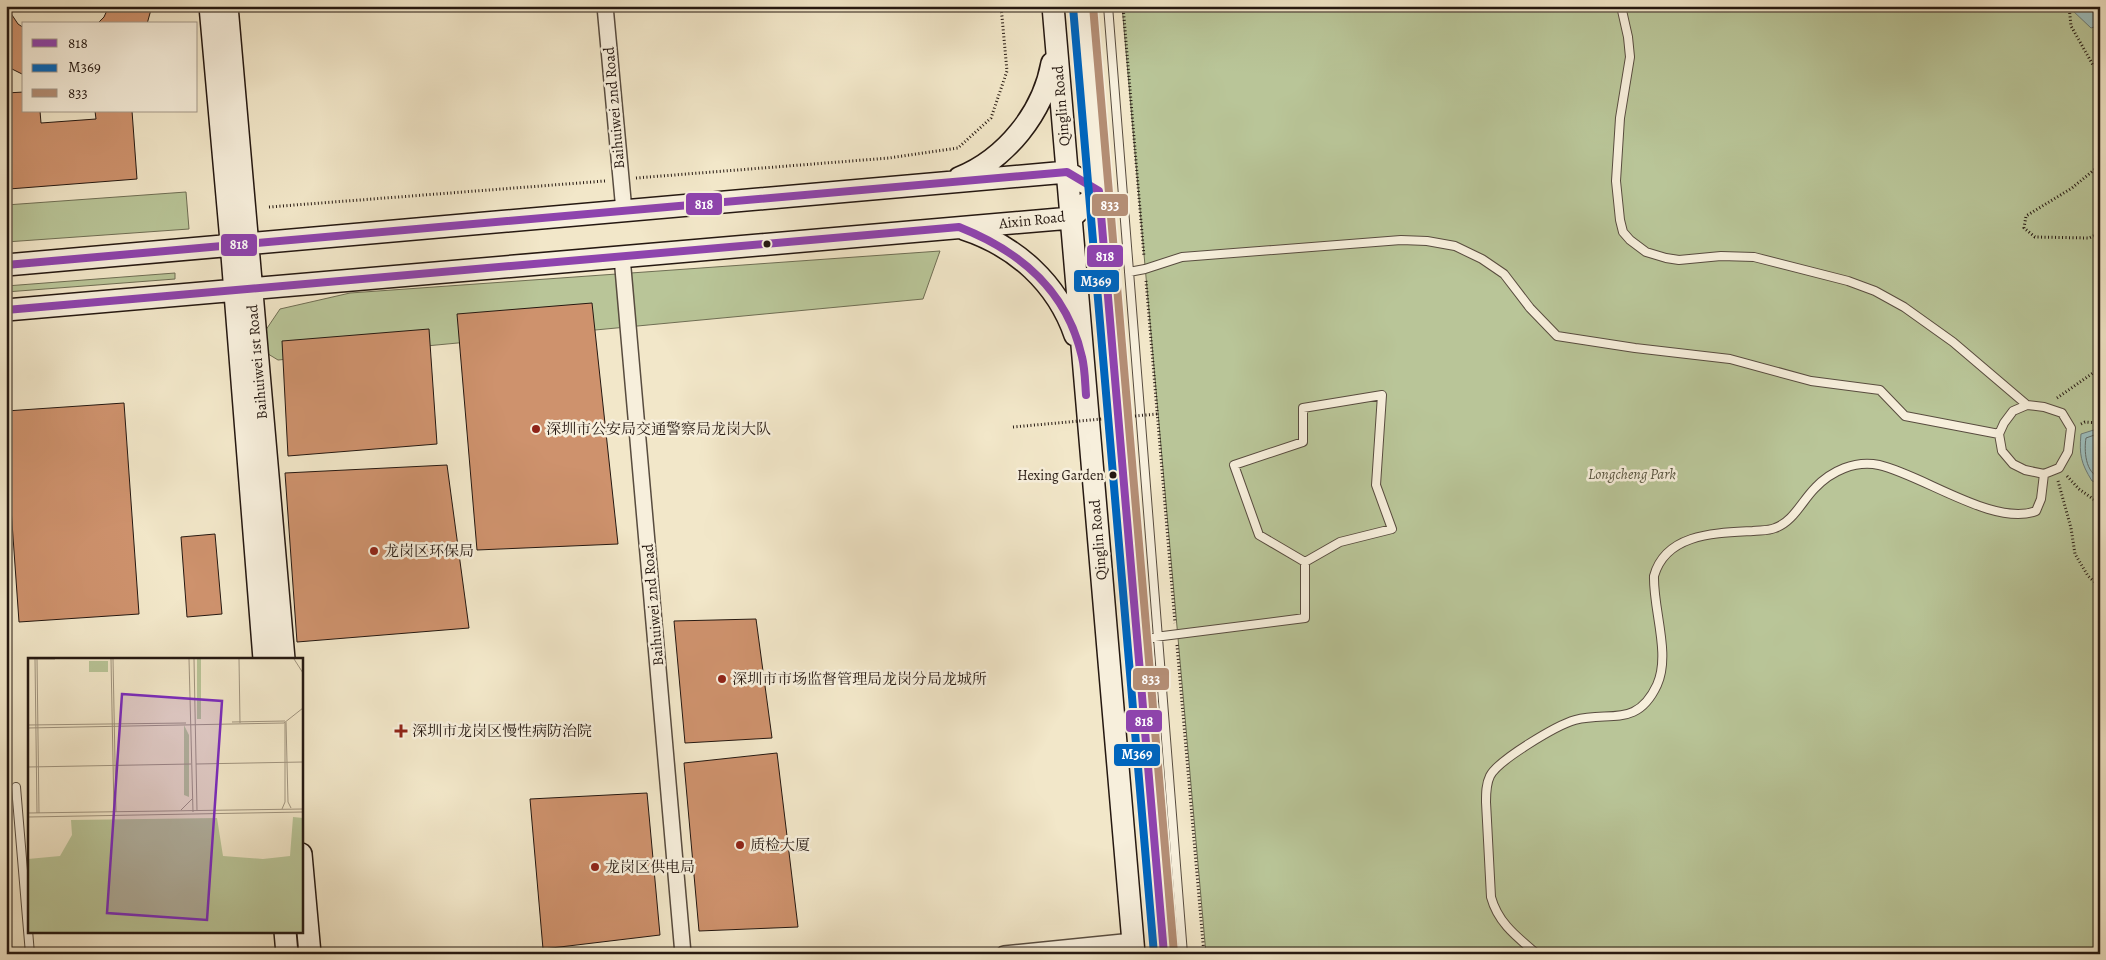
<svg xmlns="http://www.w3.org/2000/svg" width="2106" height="960" font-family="Alegreya,'Noto Serif SC',serif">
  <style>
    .green { fill: #b9c598; stroke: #6f6e54 }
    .water { fill: #9dbebd; stroke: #6d7c78 }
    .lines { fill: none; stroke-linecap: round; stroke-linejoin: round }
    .shore { stroke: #616b67; stroke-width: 1 }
    .building { fill: #ce926d; stroke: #251811 }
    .lane-casing { stroke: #584c3f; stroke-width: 10 }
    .street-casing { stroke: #584c3f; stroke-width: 18 }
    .secondary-casing { stroke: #251811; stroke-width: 24 }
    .path { stroke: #251811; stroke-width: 3; stroke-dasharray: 1 2.5; stroke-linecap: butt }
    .lane { stroke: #f7efdc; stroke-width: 8 }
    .street { stroke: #f7efdc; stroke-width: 15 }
    .secondary { stroke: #f7efdc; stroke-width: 21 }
    .path-bridge { stroke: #251811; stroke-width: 3; stroke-dasharray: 1 2.5; stroke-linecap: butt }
    .bus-1-casing { stroke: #f7efdc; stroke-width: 11 }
    .bus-2-casing { stroke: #f7efdc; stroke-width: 11 }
    .bus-3-casing { stroke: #f7efdc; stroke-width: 11 }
    .bus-1 { stroke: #8e44ad; stroke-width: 8 }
    .bus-2 { stroke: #0065bd; stroke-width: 8 }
    .bus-3 { stroke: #b38d74; stroke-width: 8 }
    .bus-dot { fill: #251811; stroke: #f7efdc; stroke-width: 2 }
    .poi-dot { fill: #8f2418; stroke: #f7efdc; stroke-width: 2 }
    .labels { text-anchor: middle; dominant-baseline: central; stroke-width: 5; stroke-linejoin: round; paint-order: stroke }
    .bus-label { font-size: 14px; fill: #251811; stroke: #f7efdc; text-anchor: end }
    .street-label { font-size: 15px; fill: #251811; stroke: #f7efdc }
    .poi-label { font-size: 15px; fill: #251811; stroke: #f7efdc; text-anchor: start }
    .park-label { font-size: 15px; font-style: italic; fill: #595540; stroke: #f7efdc }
    .inset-road { fill: none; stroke: #a0947f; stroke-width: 1 }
    .view { fill: #7b2cbf; fill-opacity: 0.15; stroke: #7b2cbf; stroke-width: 2.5 }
    .inset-edge { fill: none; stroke: #251811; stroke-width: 2.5 }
    .line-badge { stroke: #f7efdc; stroke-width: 2 }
    .badge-label { font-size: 14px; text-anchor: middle; font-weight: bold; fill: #fff }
  </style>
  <rect width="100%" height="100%" fill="#f2e7c9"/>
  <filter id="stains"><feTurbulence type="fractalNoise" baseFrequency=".004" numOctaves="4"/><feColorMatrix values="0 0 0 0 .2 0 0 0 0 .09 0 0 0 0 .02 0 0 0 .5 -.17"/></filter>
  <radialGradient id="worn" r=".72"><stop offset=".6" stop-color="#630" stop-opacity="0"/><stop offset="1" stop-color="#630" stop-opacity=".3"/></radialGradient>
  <path class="green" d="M1122,6H2100V954H1206Z
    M186,192L189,229L6,242V205Z
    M940,251L923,299L278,360L255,346L280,309L350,293Z
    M175,273V279L6,292V286Z"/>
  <path class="water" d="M2074,6H2100V25L2091,28L2072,10Z
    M2100,428V483L2092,481C2081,463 2079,455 2081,434Z"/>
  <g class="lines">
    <path class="shore" d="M2100,433L2086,438C2084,450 2085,473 2100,478"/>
  </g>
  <path class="building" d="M6,6L18,24L24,28V75L6,66Z
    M109,6H152L147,24H97L104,17Z
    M24,92V111H40L41,123L96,119L95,111H132L137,179L9,189L6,149V93Z
    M592,303L618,544L477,550L457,314Z
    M429,329L437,444L288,456L282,341Z
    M124,403L139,614L19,622L6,437V411Z
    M447,465L469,628L297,642L285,473Z
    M215,534L222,614L187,617L181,537Z
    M756,619L772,738L685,743L674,621Z
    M777,753L798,927L699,931L684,763Z
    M647,793L660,935L543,949L530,799Z"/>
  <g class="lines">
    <g class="lane-casing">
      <path id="lane" d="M1108,6L1183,954
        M1621,6L1628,37L1630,57L1620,118L1616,181L1620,220L1623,232L1630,240L1646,252L1666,258L1679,260L1721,256L1754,257L1848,281L1875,291L1904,307L1953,342L2027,405
        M1129,272L1145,269L1182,257L1401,240L1427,241L1455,246L1482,259L1504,274L1530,308L1557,336L1635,348L1730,359L1811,381L1880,390L1905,416L1999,434
        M2027,405L2044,407L2062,413L2071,428L2068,452L2059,468L2044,474L2025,470L2013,464L2002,451L1999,434L2004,423L2013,411Z
        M1139,639L1305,618V562L1259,535L1234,465L1303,442V408L1382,395L1376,485L1392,529L1340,542L1305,562
        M16,787L30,954
        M1537,954C1517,937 1498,923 1491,897L1486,802C1486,793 1486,784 1490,776C1498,760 1557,725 1575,720C1610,711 1637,728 1657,685C1671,654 1653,610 1654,576C1666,533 1716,533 1753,531C1760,530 1768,531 1775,528C1793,522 1802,501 1815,488C1831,471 1855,460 1879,465C1923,475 1994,527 2036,511L2041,499L2044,474"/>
    </g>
    <g class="street-casing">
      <path id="street" d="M605,6L624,211
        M622,257L683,954
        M1004,954L1133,941"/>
    </g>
    <g class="secondary-casing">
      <path id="secondary" d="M210,6L230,230L264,659
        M227,6L284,659
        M1053,6L1134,954
        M1083,6L1164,954
        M959,178C1006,159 1043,113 1052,63
        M964,229C1016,246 1057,283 1075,335
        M6,265L1067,172L1099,191
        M6,310L1071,218L1099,191
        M301,854L310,954
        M285,931L287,954"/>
    </g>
    <path class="path" d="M1123,6L1144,257
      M2069,6L2071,26L2093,65L2100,66
      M2100,165L2072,188L2026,216L2024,228L2035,237L2089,238L2100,233
      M636,178L889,158L958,148L991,118L1007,71L1001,6
      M269,207L605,181
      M1146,281L1175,623
      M2057,398L2100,368
      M2081,424L2085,422L2100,423
      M2067,476L2079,489L2100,504
      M2058,481L2071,528L2075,554L2088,576L2100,587
      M1177,645L1204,954
      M2094,954L2100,948"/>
    <use href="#lane" class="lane"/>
    <use href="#street" class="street"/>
    <use href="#secondary" class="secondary"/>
    <path class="path-bridge" d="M1013,427L1157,414"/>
    <g class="bus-1-casing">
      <path id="bus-1" d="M6,265L1067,172L1099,191L1164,954
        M6,310L959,227C1020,251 1067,290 1082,357C1085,369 1085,382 1086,395"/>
    </g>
    <g class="bus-2-casing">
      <path id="bus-2" d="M1073,7L1154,954"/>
    </g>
    <g class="bus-3-casing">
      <path id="bus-3" d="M1093,6L1174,953"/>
    </g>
    <use href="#bus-1" class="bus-1"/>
    <use href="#bus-2" class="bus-2"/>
    <use href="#bus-3" class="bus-3"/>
  </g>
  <g class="bus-dot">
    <circle cx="767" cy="244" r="4.5"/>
    <circle cx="1113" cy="475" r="4.5"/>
  </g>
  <g class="poi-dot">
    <circle cx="536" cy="429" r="5"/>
    <circle cx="374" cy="551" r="5"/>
    <circle cx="722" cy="679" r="5"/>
    <path d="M398.5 723.5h5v5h5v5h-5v5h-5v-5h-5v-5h5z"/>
    <circle cx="740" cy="845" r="5"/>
    <circle cx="595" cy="867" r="5"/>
  </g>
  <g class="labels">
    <g class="bus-label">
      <text x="1104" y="475">Hexing Garden</text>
    </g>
    <g class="street-label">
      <text transform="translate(1061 106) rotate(-95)">Qinglin Road</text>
      <text transform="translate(614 108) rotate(-95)">Baihuiwei 2nd Road</text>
      <text transform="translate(1032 220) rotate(-6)">Aixin Road</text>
      <text transform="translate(257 362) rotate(-95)">Baihuiwei 1st Road</text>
      <text transform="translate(1098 540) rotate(-95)">Qinglin Road</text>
      <text transform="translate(653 605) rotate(-95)">Baihuiwei 2nd Road</text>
    </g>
    <g class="poi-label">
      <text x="546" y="429">深圳市公安局交通警察局龙岗大队</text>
      <text x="384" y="551">龙岗区环保局</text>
      <text x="732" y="679">深圳市市场监督管理局龙岗分局龙城所</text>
      <text x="412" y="731">深圳市龙岗区慢性病防治院</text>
      <text x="750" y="845">质检大厦</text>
      <text x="605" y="867">龙岗区供电局</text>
    </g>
    <g class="park-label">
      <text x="1632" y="474">Longcheng Park</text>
    </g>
  </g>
  <g transform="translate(28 658)">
    <rect width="275" height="275" fill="#f2e7c9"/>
    <path d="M169,1H173V61H169ZM61,3H80V14H61ZM156,67L161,77V139L156,137ZM265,159L275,160V274H0V201L32,198L44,177L43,162L189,160L195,198L235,201L262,198Z" fill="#b9c598"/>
    <path class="inset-road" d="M0,1H27M7,1L9,155M9,1L11,155M83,1L86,154M85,1L88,154M161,1L165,154M166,1L169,153M211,1L212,65M266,1L275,15M204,64L257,63M258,64L260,144L263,150M0,67L158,65M0,70L256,65L275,50M168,106L275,104M0,109L163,106M254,151L257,144V65M153,152L164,141M0,155L275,151M0,159L275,154"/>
    <path class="view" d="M94,36L194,43L179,262L79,255Z"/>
    <rect width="275" height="275" class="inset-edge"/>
  </g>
  <g class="line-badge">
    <rect x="685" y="192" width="38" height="24" rx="5" fill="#8e44ad"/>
    <rect x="1091" y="193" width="38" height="24" rx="5" fill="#b38d74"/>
    <rect x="220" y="233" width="38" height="24" rx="5" fill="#8e44ad"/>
    <rect x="1086" y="244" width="38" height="24" rx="5" fill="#8e44ad"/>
    <rect x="1073" y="269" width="47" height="24" rx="5" fill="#0065bd"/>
    <rect x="1132" y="667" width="38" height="24" rx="5" fill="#b38d74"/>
    <rect x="1125" y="709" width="38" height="24" rx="5" fill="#8e44ad"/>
    <rect x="1113" y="743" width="48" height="24" rx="5" fill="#0065bd"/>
  </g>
  <g class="badge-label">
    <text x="704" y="209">818</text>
    <text x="1110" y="210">833</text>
    <text x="239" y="249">818</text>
    <text x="1105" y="261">818</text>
    <text x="1096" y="286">M369</text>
    <text x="1151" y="684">833</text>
    <text x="1144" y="726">818</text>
    <text x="1137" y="759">M369</text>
  </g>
  <rect width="2106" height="960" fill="none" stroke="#f2e7c9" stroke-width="25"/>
  <rect x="8" y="8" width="2091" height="945" fill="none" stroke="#251811" stroke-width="2.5"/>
  <rect x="12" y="12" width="2081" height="935" fill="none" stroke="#251811"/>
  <rect x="22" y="22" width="175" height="90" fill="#f7efdc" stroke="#a3998b"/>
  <rect x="32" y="39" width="25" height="8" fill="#8e44ad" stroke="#a3998b"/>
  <text x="68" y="48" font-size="15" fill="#251811">818</text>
  <rect x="32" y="64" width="25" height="8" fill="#0065bd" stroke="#a3998b"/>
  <text x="68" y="72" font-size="15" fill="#251811">M369</text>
  <rect x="32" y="89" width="25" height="8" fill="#b38d74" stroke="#a3998b"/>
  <text x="68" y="98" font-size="15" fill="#251811">833</text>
  <rect width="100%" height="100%" filter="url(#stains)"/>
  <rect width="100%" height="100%" fill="url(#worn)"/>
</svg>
